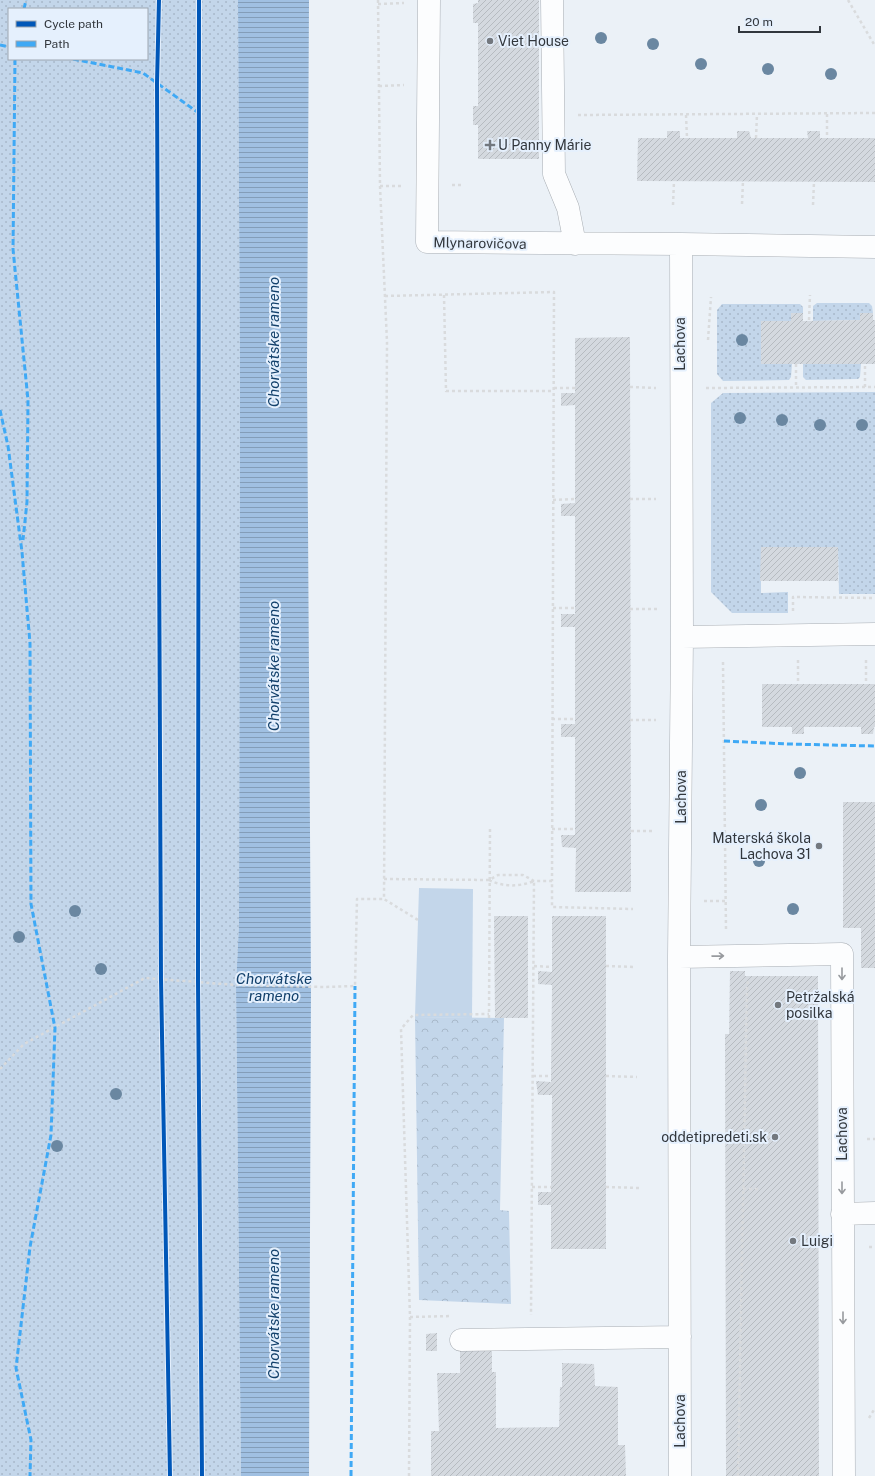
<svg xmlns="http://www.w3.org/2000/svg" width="875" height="1476" font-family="'Public Sans',sans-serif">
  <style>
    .grass { fill: url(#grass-dots); fill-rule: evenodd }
    .park { fill: url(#park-crowns) }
    .pitch { fill: #c3d6ea }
    .water { fill: url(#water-rules) }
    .building { fill: url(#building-hatch) }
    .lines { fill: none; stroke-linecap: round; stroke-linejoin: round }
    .minor-casing { stroke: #a9aeb4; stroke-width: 23 }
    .path { stroke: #d9dbdd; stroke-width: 2.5; stroke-dasharray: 3 3; stroke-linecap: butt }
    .minor { stroke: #fcfdfe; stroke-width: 22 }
    .quiet { stroke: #3fa9f5; stroke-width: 3; stroke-dasharray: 6 3; stroke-linecap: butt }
    .cycleway-casing { stroke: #e5f0fd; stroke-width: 6 }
    .cycleway { stroke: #0057b8; stroke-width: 4 }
    .tree { fill: #6a87a1 }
    .oneway { stroke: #979a9e }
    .poi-dot { fill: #73787e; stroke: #e5f0fd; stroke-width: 1.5 }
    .labels { text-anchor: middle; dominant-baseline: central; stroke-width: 4; stroke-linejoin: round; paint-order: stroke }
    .poi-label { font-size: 14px; fill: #32373d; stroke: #e5f0fd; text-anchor: start }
    .street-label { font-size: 14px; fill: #32373d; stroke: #e5f0fd }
    .water-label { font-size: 15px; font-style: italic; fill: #12406b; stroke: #e5f0fd }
  </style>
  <defs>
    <pattern id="grass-dots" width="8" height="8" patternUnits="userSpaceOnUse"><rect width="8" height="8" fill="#c3d6ea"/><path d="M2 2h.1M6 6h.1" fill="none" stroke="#a8b8ca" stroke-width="1.8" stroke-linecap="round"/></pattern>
    <pattern id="park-crowns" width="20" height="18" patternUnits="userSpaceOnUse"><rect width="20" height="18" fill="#c3d6ea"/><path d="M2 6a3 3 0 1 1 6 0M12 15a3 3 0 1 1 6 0" fill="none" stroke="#a8b8ca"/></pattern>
    <pattern id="water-rules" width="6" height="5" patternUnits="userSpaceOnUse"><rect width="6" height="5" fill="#a0c0e2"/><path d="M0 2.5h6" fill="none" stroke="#839db8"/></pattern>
    <pattern id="building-hatch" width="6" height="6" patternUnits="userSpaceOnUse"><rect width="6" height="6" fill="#d4d9df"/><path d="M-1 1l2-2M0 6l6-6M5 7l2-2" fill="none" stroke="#b6bbc0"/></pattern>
  </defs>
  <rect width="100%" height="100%" fill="#ebf1f7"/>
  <path class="grass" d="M0,0H238L240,396L239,923L236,985L241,1476H0ZM9,9H147V59H9Z
    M817,303H869L872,306L873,313H860V320L813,321V306Z
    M722,304H800L803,307V313H791V321H761V364H792L791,377L789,380L723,381L717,374V310Z
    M803,364H861L860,377L858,379L806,380L803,377Z
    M875,392V594H839L838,547H761V593L788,592V613H732L711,592V403L723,393Z"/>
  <path class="park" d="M415,1017L504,1018L500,1210L509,1211L511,1304L419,1300Z"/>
  <path class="pitch" d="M419,888L473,889L472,1018L415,1017Z"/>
  <path class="water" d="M238,0H309L307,371L311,986L309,1476H241L236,985L239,923L240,396Z"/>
  <path class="building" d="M478,0H539V159H478V125H473V106H478V23H473V4L478,3Z
    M667,131H680V138H737V131H749L751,138H808L807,131H820V138H875V182L637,181L638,138H667Z
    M791,313H803V321L860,320V313H873V320H875V364H761V321H791Z
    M630,337L631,892H575L576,848L562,847L561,835H575V737H561V724H575V627H561V614H575V516H561V504L575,503V405L561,406V393H575V338Z
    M761,547H838V581H760Z
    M762,684H875V727H874L873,734H861V727H804V734H792V727H762Z
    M843,802H875V968H861V928H843Z
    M494,916H528V1018H495Z
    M552,916H606V1249H551V1205H538V1192H551L552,1095H538L536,1081L551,1082L552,985L538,984V971L552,972Z
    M730,971H745V976H818L819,1476H726L725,1034H729Z
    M437,1333V1351H426V1334Z
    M492,1350V1372H496V1428L559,1427L560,1387H562V1363L594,1364L595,1386L618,1387V1445H625L626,1476H431V1431H439L437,1373H460V1351Z"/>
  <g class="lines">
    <g class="minor-casing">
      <path id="minor" d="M429,0L427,242L681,244
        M552,0L554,174L568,208L575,244
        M682,637L875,634
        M679,957L842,954L844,1476
        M842,1214L875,1213
        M461,1340L680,1337
        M680,1476L679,957L682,637L681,244L875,247"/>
    </g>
    <path class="path" d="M378,0L380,186H403
      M848,0L875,46
      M378,4L404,3
      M379,86L404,85
      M827,114V138
      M578,115L875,113
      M686,115L687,138
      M756,138L757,114
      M452,185H463
      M380,186L387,342L384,899L418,920
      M742,204L743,181
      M673,205L674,181
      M813,205L814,182
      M444,295L446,391H554
      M385,296L554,292L552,881
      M809,320L810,295
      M708,340L711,297
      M796,364V388
      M630,387L656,388
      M865,387V364
      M554,388H575
      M706,388L875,387
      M630,499H656
      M553,500L575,499
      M553,608H575
      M630,609H658
      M793,611V597L875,598
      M798,660V684
      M866,660V684
      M723,662L726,931
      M552,719H576
      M630,720H656
      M552,829H576
      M631,831H655
      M384,879L489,880L498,875H523L534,881H552V907L633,909
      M489,880C503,887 519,887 534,881L531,1315
      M704,901H725
      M534,966L552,967
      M606,966L635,967
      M489,1018L490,828
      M0,1069L24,1044L145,978L236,985L324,987L355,986L357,899H384
      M533,1076H551
      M606,1076L637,1077
      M867,1139H875
      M532,1187H551
      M606,1187L640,1188
      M743,1189H760
      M869,1247H875
      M410,1317L452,1316
      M869,1418L875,1408
      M409,1476L410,1317L401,1029L413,1015L489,1014
      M738,1476L747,986L748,981"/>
    <use href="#minor" class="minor"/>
    <path class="quiet" d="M24,9L26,0
      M0,45L9,47
      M15,59L13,249L28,400L27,502L23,540
      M73,59L143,73L200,114
      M0,410L8,446L22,552L30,643L31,904L55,1028L51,1135L30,1247L16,1368L31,1440L30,1476
      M724,741L788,744L875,746
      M351,1476L355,986"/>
    <g class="cycleway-casing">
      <path id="cycleway" d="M159,0L157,83L161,979L170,1476
        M199,0L198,981L202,1476"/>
    </g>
    <use href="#cycleway" class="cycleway"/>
  </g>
  <g class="tree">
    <circle cx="601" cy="38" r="6"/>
    <circle cx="653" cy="44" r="6"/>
    <circle cx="701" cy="64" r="6"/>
    <circle cx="768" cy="69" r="6"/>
    <circle cx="831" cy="74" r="6"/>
    <circle cx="742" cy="340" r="6"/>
    <circle cx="740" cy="418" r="6"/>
    <circle cx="782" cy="420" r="6"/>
    <circle cx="820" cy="425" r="6"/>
    <circle cx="862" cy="425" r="6"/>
    <circle cx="800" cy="773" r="6"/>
    <circle cx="761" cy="805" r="6"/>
    <circle cx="759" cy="861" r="6"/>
    <circle cx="793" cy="909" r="6"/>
    <circle cx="75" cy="911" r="6"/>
    <circle cx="19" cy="937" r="6"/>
    <circle cx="101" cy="969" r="6"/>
    <circle cx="116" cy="1094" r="6"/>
    <circle cx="57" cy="1146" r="6"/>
  </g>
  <defs><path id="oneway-shaft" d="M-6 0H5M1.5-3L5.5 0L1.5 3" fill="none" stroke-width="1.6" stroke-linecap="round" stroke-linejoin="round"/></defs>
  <g class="oneway">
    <use href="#oneway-shaft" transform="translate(718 956) rotate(-1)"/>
    <use href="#oneway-shaft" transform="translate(842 974) rotate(90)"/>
    <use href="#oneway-shaft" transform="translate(842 1188) rotate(90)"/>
    <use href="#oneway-shaft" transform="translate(843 1318) rotate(90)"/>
  </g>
  <g class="poi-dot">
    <circle cx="490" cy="41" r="4"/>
    <path d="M488 139h4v4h4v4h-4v4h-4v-4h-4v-4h4z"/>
    <circle cx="819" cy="846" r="4"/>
    <circle cx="778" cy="1005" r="4"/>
    <circle cx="775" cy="1137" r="4"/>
    <circle cx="793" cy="1241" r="4"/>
  </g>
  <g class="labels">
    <g class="poi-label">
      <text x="498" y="41">Viet House</text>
      <text x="498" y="145">U Panny Márie</text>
      <text x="811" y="838" text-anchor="end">Materská škola<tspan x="811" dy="16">Lachova 31</tspan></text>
      <text x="786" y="997">Petržalská<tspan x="786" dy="16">posilka</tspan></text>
      <text x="767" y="1137" text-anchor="end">oddetipredeti.sk</text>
      <text x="801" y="1241">Luigi</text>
    </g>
    <g class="street-label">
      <text transform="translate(480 243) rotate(1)">Mlynarovičova</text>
      <text transform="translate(680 344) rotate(-90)">Lachova</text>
      <text transform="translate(681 797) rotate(-90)">Lachova</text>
      <text transform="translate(842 1134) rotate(-90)">Lachova</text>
      <text transform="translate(680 1421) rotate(-90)">Lachova</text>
    </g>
    <g class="water-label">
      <text transform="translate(273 342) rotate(-90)">Chorvátske rameno</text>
      <text transform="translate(273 666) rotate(-90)">Chorvátske rameno</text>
      <text x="274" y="978">Chorvátske<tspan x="274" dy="17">rameno</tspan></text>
      <text transform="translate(273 1314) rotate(-90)">Chorvátske rameno</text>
    </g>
  </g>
  <rect x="8" y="8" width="140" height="52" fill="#e5f0fd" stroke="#9da6b0"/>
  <rect x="16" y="21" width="20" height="6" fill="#0057b8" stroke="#9da6b0"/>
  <text x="44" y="28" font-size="12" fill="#32373d">Cycle path</text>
  <rect x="16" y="41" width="20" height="6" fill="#3fa9f5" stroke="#9da6b0"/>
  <text x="44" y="48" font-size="12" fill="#32373d">Path</text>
  <path d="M739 26v6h81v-6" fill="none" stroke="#32373d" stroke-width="2"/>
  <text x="745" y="26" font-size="12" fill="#32373d" stroke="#e5f0fd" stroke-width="3" paint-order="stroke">20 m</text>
</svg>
